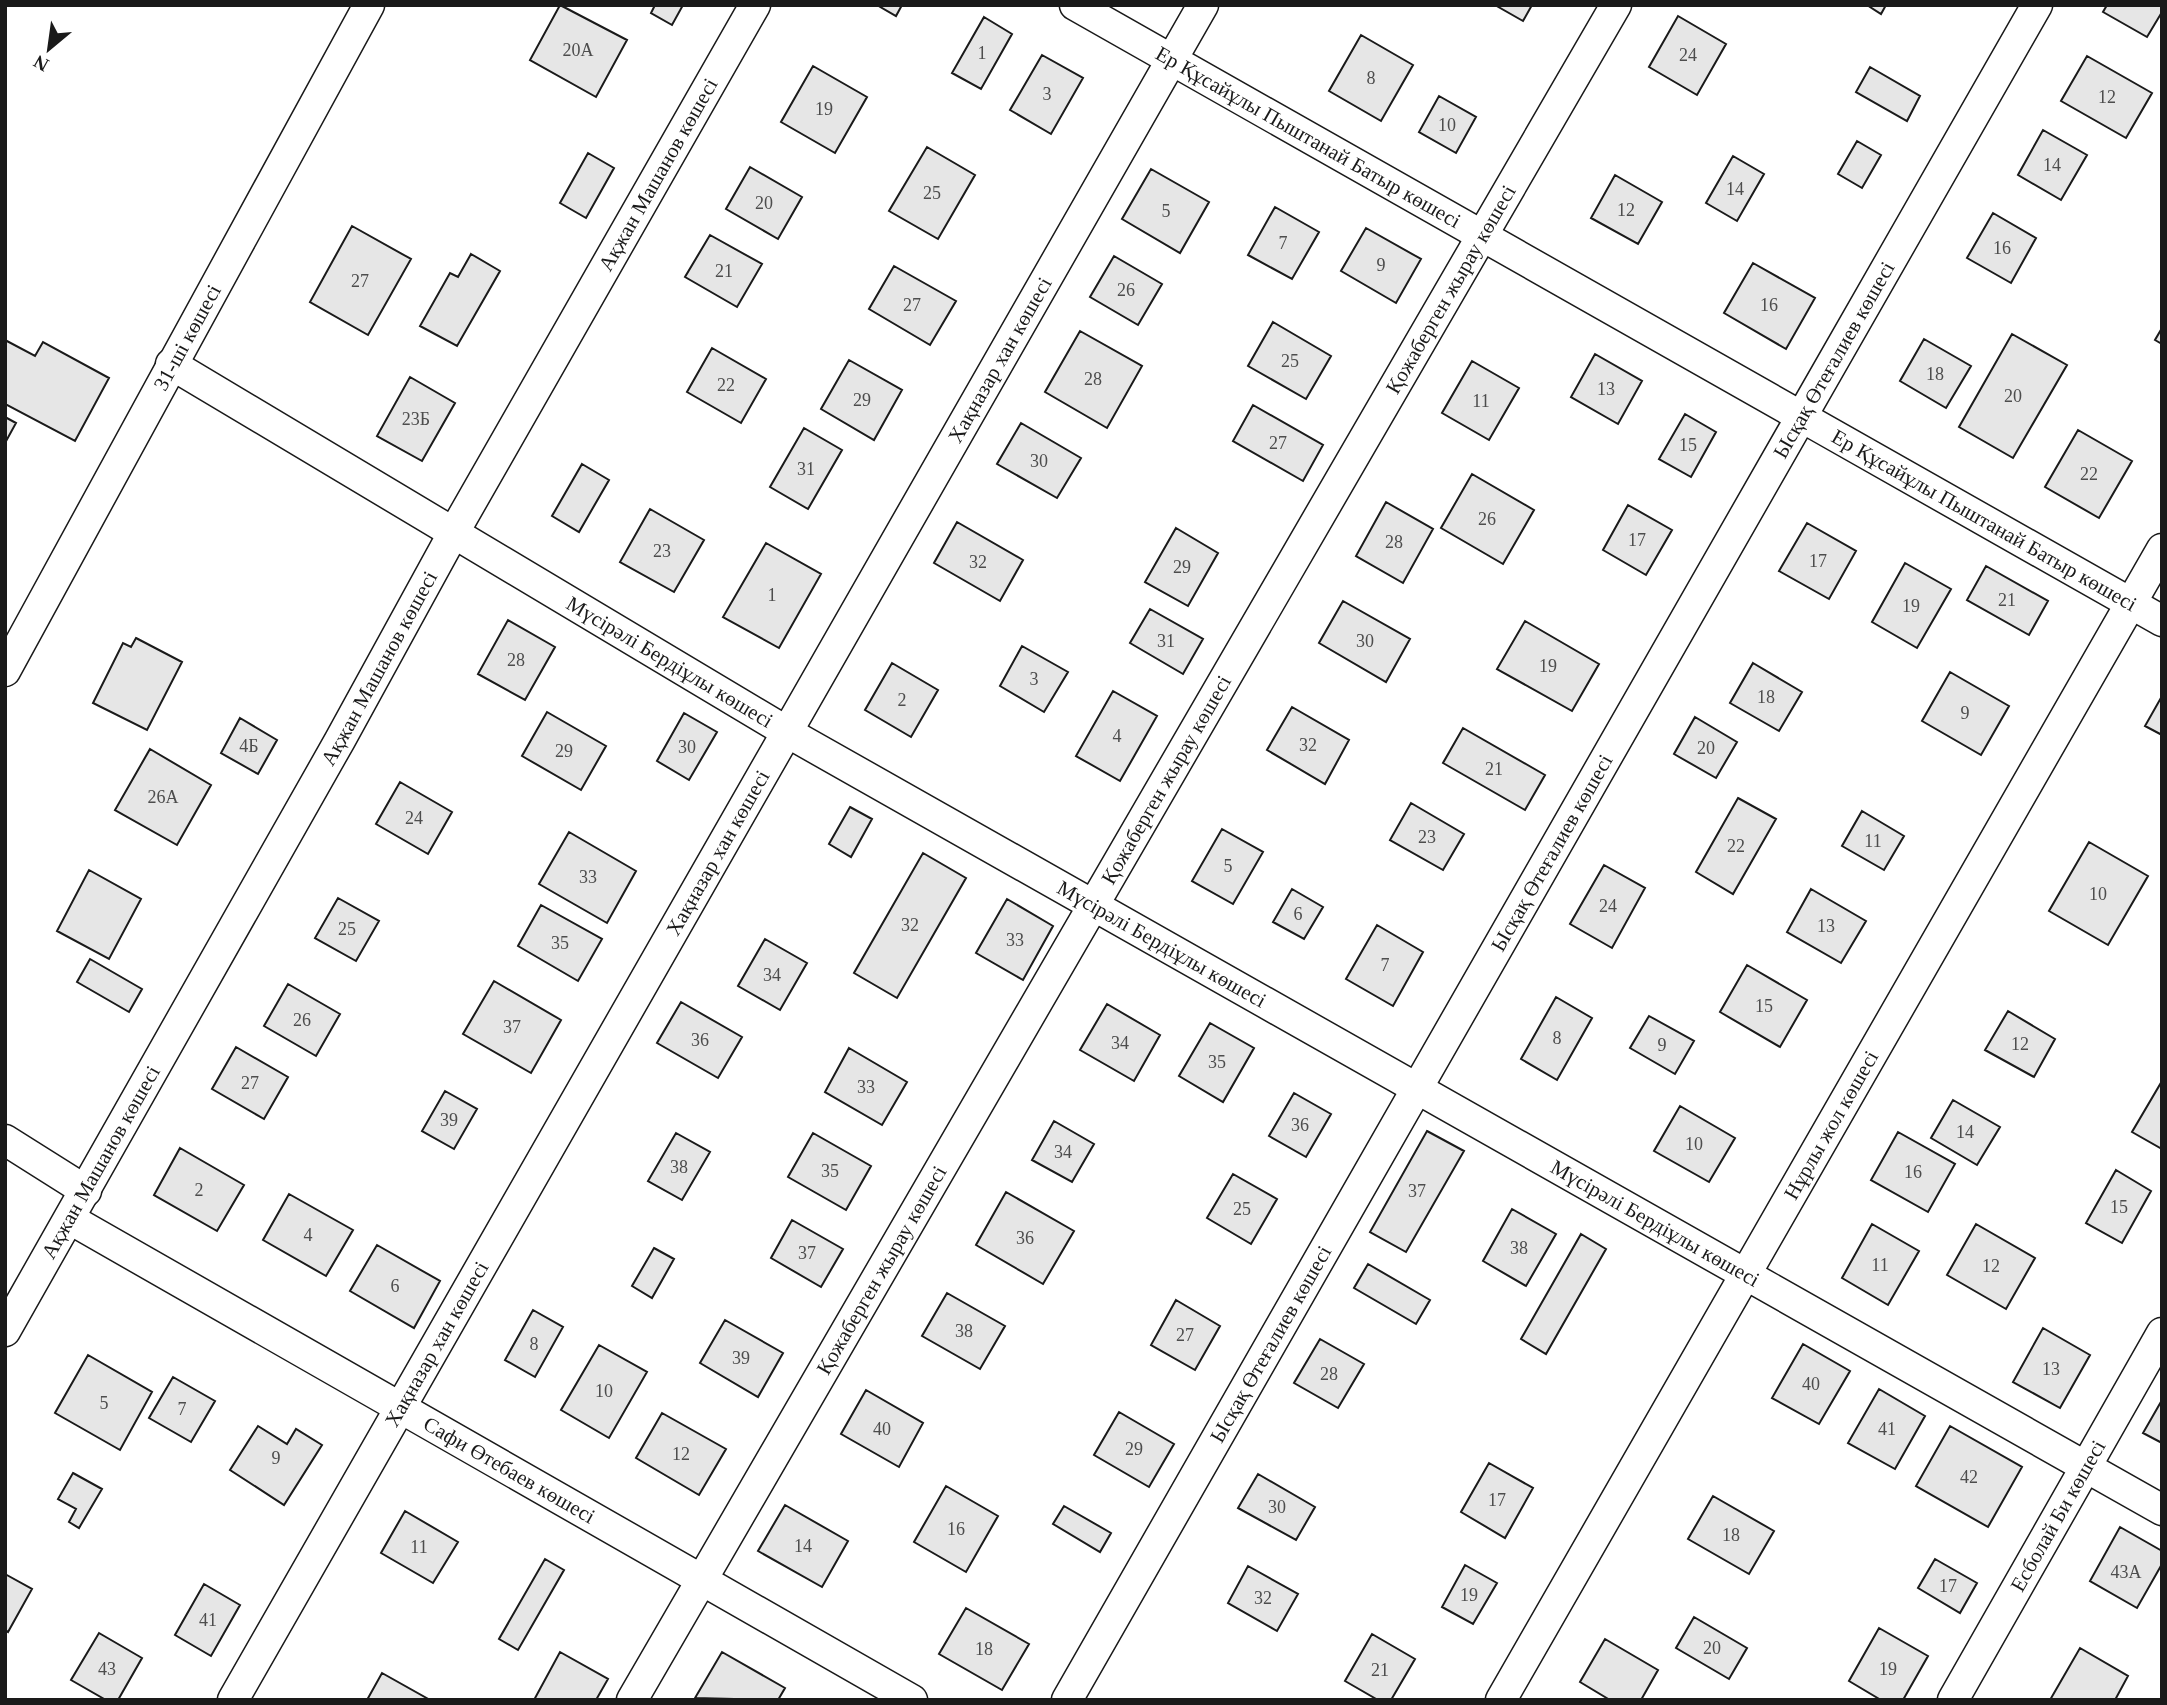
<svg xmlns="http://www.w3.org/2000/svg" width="2167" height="1705" font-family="Georgia,serif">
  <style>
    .building { fill: #e6e6e6; stroke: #1a1a1a; stroke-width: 2 }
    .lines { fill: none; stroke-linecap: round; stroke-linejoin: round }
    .minor-casing { stroke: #1a1a1a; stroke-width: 33 }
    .minor { stroke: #fff; stroke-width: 30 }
    .labels { text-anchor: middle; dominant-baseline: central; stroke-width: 5; stroke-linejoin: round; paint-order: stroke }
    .number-label { font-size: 18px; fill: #4d4d4d }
    .street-label { font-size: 21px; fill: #1a1a1a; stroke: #fff }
  </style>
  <rect width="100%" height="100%" fill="#fff"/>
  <path class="building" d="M560,5L627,40L596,97L530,60Z
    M655,5H683L672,25L651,13Z
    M877,5H902L896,16Z
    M1495,5H1532L1523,21Z
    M1867,5H1886L1881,14Z
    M2107,5H2162V12L2147,37L2103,12Z
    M1678,16L1726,44L1697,95L1649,67Z
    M984,17L1012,34L981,89L952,73Z
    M1361,35L1413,65L1381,121L1329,91Z
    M1042,55L1083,78L1051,134L1010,110Z
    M2087,56L2152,93L2126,138L2061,101Z
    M813,66L867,97L835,153L781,122Z
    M1870,67L1920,96L1907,121L1856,92Z
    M1439,96L1476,117L1456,153L1419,132Z
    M2043,130L2087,155L2061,200L2018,175Z
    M1857,141L1881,155L1862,188L1838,174Z
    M927,147L975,175L938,239L889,211Z
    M588,153L614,168L586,218L560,203Z
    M1733,156L1764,174L1737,221L1706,203Z
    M750,167L802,197L778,239L726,209Z
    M1151,169L1209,202L1180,253L1122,219Z
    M1615,175L1662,202L1638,244L1591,218Z
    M1275,207L1319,232L1292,279L1248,255Z
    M1993,213L2036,238L2011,283L1967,258Z
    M352,226L411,259L368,335L310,302Z
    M1366,228L1421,259L1396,303L1341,271Z
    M710,235L762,264L737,307L685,277Z
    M471,254L500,271L457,346L420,326L450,273L458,277Z
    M1114,256L1162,284L1138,325L1090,297Z
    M1753,263L1815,298L1786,349L1724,313Z
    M894,266L956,301L930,345L869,309Z
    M1273,322L1331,356L1306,399L1248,366Z
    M2162,328V344L2155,340Z
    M1080,331L1142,366L1107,428L1045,392Z
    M2012,334L2067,365L2013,458L1959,427Z
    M1924,339L1971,366L1946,408L1900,381Z
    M5,340L35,356L43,342L109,378L75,441L5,404Z
    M712,348L766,379L741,423L687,392Z
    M1595,354L1642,381L1618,424L1571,397Z
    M849,360L902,390L874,440L821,409Z
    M1472,361L1519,388L1489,440L1442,413Z
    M410,377L455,403L422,461L377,436Z
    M1253,405L1323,445L1303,481L1233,441Z
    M1685,414L1716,432L1691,477L1659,459Z
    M5,417L16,423L5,443Z
    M1021,423L1081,458L1057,498L997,464Z
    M804,428L842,450L808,509L770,487Z
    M2078,430L2132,461L2099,518L2045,487Z
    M582,464L609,480L579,532L552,516Z
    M1472,474L1534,510L1503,564L1441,528Z
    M1386,502L1433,529L1403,583L1356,556Z
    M1628,505L1672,530L1646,575L1603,550Z
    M650,509L704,540L674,592L620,562Z
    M957,522L1023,560L1000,601L934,563Z
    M1807,523L1856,551L1829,599L1779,571Z
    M1176,528L1218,553L1188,606L1145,582Z
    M766,543L821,574L779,648L723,617Z
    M1905,563L1951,589L1917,648L1872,622Z
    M1986,566L2048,601L2029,635L1967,600Z
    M1343,601L1410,639L1386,682L1319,643Z
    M1150,609L1203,639L1183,674L1130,643Z
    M508,620L555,647L525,700L478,674Z
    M1525,621L1599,664L1572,711L1497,669Z
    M136,638L182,662L147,730L93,703L123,643L131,647Z
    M1022,646L1068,672L1044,712L1000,686Z
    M892,663L938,690L911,737L865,710Z
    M1753,663L1802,692L1779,731L1730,703Z
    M1950,672L2009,706L1981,755L1922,721Z
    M1113,691L1157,716L1120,781L1076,756Z
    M2162,696V735L2145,726Z
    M1292,707L1349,740L1325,784L1267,750Z
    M547,712L606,746L581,790L522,756Z
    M684,713L717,732L689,780L657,761Z
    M1695,717L1737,742L1716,778L1674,754Z
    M240,718L277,740L258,774L221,753Z
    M1463,728L1545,775L1525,810L1443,763Z
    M150,749L211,785L177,845L115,810Z
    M400,782L452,812L428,854L376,824Z
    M1738,798L1776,819L1733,894L1696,872Z
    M1411,803L1464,834L1443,870L1390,840Z
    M850,807L872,819L851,857L829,844Z
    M1862,811L1904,836L1884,870L1842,846Z
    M1222,829L1263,852L1233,904L1192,881Z
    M569,832L636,871L607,923L539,884Z
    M2089,842L2148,876L2108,945L2049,911Z
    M923,853L966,878L897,998L854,973Z
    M1604,865L1645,888L1612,948L1570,924Z
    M89,870L141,899L109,959L57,931Z
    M1292,889L1323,907L1304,939L1273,922Z
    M1811,889L1866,921L1841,963L1787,932Z
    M338,898L379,921L356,961L315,938Z
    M1007,899L1053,926L1023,980L976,953Z
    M541,905L602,939L578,981L518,946Z
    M1377,925L1423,952L1393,1006L1346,979Z
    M765,939L807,963L780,1010L738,986Z
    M90,959L142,989L129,1012L77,982Z
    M1747,965L1807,1000L1780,1047L1720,1012Z
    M494,981L561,1020L531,1073L463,1034Z
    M288,984L340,1014L316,1056L264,1026Z
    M1556,997L1592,1018L1557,1080L1521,1059Z
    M681,1002L742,1037L718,1078L657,1043Z
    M1107,1004L1160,1035L1134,1081L1080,1050Z
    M2008,1011L2055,1039L2034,1077L1985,1050Z
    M1649,1016L1694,1041L1675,1074L1630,1048Z
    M1210,1023L1254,1048L1223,1102L1179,1076Z
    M236,1047L288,1077L264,1119L212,1089Z
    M849,1048L907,1082L882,1125L825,1092Z
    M2162,1081V1149L2132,1132Z
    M445,1091L477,1109L454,1149L422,1131Z
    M1294,1093L1331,1114L1306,1157L1269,1136Z
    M1953,1100L2000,1127L1977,1165L1931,1138Z
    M1680,1106L1735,1138L1709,1182L1654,1151Z
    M1054,1121L1094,1144L1072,1182L1032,1160Z
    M1427,1131L1464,1151L1406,1252L1370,1232Z
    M1898,1132L1955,1164L1928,1212L1871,1180Z
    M676,1133L710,1152L682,1200L648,1181Z
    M813,1133L871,1166L846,1210L788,1177Z
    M180,1148L244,1185L217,1231L154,1195Z
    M2116,1170L2151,1191L2122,1243L2086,1223Z
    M1233,1174L1277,1199L1251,1244L1207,1218Z
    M1006,1192L1074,1231L1043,1284L976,1245Z
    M289,1194L353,1230L326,1276L263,1240Z
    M1512,1209L1556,1234L1526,1286L1483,1261Z
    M792,1220L843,1249L821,1287L771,1258Z
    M1872,1224L1919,1251L1888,1305L1842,1278Z
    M1976,1224L2035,1258L2006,1309L1947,1275Z
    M1581,1234L1606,1249L1546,1354L1521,1339Z
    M377,1245L440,1281L414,1328L350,1291Z
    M654,1248L674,1259L652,1298L632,1286Z
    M1368,1264L1430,1300L1416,1324L1354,1288Z
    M947,1293L1005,1326L980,1369L922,1336Z
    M1176,1300L1220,1326L1195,1370L1151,1345Z
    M533,1310L563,1327L535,1377L505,1360Z
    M725,1320L783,1353L758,1397L700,1363Z
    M2043,1328L2090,1355L2060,1408L2013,1382Z
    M1320,1339L1364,1364L1338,1408L1294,1383Z
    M1803,1344L1850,1371L1819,1424L1772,1398Z
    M599,1345L647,1372L609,1438L561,1410Z
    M88,1355L152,1392L120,1450L55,1413Z
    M173,1377L215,1401L191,1442L149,1418Z
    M1879,1389L1925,1416L1895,1469L1848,1443Z
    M866,1390L923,1423L899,1467L841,1434Z
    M2162,1400V1443L2143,1433Z
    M1119,1412L1174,1444L1149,1487L1094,1455Z
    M662,1413L726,1449L699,1495L636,1458Z
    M258,1426L287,1444L296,1429L322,1445L284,1505L230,1470Z
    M1950,1426L2022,1467L1988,1527L1916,1486Z
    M1489,1463L1533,1488L1505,1538L1461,1512Z
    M73,1473L102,1489L79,1528L69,1522L76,1509L58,1499Z
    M1258,1474L1315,1507L1296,1540L1238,1508Z
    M946,1486L998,1516L966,1572L914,1542Z
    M1713,1496L1774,1531L1749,1574L1688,1539Z
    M785,1505L848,1541L822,1587L758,1551Z
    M1064,1506L1111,1533L1100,1552L1053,1524Z
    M405,1511L458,1542L433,1583L381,1553Z
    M2120,1527L2162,1551V1564L2137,1608L2090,1581Z
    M545,1559L564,1570L518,1650L499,1639Z
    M1935,1559L1977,1583L1960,1613L1918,1588Z
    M1465,1565L1497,1583L1473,1624L1442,1607Z
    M1248,1566L1298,1594L1277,1631L1228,1603Z
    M5,1574L32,1589L8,1632L5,1630Z
    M204,1584L240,1605L211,1656L175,1635Z
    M966,1608L1029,1644L1002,1690L939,1654Z
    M1694,1617L1747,1648L1729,1679L1676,1648Z
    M1879,1628L1928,1656L1903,1700H1881L1849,1681Z
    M99,1633L142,1658L118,1700H106L71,1680Z
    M1372,1634L1415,1659L1391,1700H1378L1345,1681Z
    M1605,1639L1658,1670L1641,1700H1610L1580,1682Z
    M2080,1648L2128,1676L2115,1700H2050Z
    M560,1652L608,1679L596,1700H534Z
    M722,1652L785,1688L778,1700L695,1698Z
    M382,1673L430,1700H367Z"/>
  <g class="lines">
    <g class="minor-casing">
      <g id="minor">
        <path id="s1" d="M1075,5L2162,621"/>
        <path id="s2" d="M171,364L787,732L2162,1510"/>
        <path id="s3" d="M5,671L369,5"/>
        <path d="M5,1140L86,1191"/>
        <path id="s4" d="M70,1219L912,1700"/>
        <path id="s5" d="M5,1331L340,740L454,532L755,5"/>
        <path id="s6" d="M233,1700L1203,5"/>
        <path id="s7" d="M632,1700L1616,5"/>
        <path id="s8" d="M1067,1700L2037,5"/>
        <path id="s9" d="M1501,1700L2162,549"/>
        <path id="s10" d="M1953,1700L2162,1333"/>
      </g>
    </g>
    <use href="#minor" class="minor"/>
  </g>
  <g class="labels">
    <g class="number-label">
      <text x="578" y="50">20А</text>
      <text x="982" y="53">1</text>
      <text x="1688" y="55">24</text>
      <text x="1371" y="78">8</text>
      <text x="1047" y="94">3</text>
      <text x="2107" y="97">12</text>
      <text x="824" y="109">19</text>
      <text x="1447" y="125">10</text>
      <text x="2052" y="165">14</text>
      <text x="1735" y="189">14</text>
      <text x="932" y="193">25</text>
      <text x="764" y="203">20</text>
      <text x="1626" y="210">12</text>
      <text x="1166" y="211">5</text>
      <text x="1283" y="243">7</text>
      <text x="2002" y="248">16</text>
      <text x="1381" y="265">9</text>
      <text x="724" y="271">21</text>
      <text x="360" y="281">27</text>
      <text x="1126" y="290">26</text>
      <text x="912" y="305">27</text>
      <text x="1769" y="305">16</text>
      <text x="1290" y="361">25</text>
      <text x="1935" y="374">18</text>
      <text x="1093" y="379">28</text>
      <text x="726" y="385">22</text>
      <text x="1606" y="389">13</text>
      <text x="2013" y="396">20</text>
      <text x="862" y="400">29</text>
      <text x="1481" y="401">11</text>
      <text x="416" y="419">23Б</text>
      <text x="1278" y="443">27</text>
      <text x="1688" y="445">15</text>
      <text x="1039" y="461">30</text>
      <text x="806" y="469">31</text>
      <text x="2089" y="474">22</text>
      <text x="1487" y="519">26</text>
      <text x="1637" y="540">17</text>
      <text x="1394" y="542">28</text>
      <text x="662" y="551">23</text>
      <text x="1818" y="561">17</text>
      <text x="978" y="562">32</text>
      <text x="1182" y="567">29</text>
      <text x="772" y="595">1</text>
      <text x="2007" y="600">21</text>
      <text x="1911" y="606">19</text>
      <text x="1166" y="641">31</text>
      <text x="1365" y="641">30</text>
      <text x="516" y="660">28</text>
      <text x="1548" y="666">19</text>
      <text x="1034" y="679">3</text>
      <text x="1766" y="697">18</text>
      <text x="902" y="700">2</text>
      <text x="1965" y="713">9</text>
      <text x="1117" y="736">4</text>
      <text x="1308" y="745">32</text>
      <text x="249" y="746">4Б</text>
      <text x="687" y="747">30</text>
      <text x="1706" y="748">20</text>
      <text x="564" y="751">29</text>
      <text x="1494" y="769">21</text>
      <text x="163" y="797">26А</text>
      <text x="414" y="818">24</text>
      <text x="1427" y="837">23</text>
      <text x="1873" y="841">11</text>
      <text x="1736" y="846">22</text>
      <text x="1228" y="866">5</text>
      <text x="588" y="877">33</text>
      <text x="2098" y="894">10</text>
      <text x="1608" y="906">24</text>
      <text x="1298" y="914">6</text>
      <text x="910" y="925">32</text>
      <text x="1826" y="926">13</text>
      <text x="347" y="929">25</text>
      <text x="1015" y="940">33</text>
      <text x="560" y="943">35</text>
      <text x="1385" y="965">7</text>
      <text x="772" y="975">34</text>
      <text x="1764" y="1006">15</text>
      <text x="302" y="1020">26</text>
      <text x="512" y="1027">37</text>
      <text x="1557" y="1038">8</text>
      <text x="700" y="1040">36</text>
      <text x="1120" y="1043">34</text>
      <text x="2020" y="1044">12</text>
      <text x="1662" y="1045">9</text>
      <text x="1217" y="1062">35</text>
      <text x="250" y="1083">27</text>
      <text x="866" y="1087">33</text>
      <text x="449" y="1120">39</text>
      <text x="1300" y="1125">36</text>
      <text x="1965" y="1132">14</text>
      <text x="1694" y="1144">10</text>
      <text x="1063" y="1152">34</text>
      <text x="679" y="1167">38</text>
      <text x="830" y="1171">35</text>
      <text x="1913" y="1172">16</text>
      <text x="199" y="1190">2</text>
      <text x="1417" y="1191">37</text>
      <text x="2119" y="1207">15</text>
      <text x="1242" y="1209">25</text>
      <text x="308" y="1235">4</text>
      <text x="1025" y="1238">36</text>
      <text x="1519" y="1248">38</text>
      <text x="807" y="1253">37</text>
      <text x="1880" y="1265">11</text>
      <text x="1991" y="1266">12</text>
      <text x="395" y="1286">6</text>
      <text x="964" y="1331">38</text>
      <text x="1185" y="1335">27</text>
      <text x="534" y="1344">8</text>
      <text x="741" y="1358">39</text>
      <text x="2051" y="1369">13</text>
      <text x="1329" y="1374">28</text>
      <text x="1811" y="1384">40</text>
      <text x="604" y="1391">10</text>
      <text x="104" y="1403">5</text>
      <text x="182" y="1409">7</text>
      <text x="882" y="1429">40</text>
      <text x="1887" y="1429">41</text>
      <text x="1134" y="1449">29</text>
      <text x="681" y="1454">12</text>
      <text x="276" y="1458">9</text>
      <text x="1969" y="1477">42</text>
      <text x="1497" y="1500">17</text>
      <text x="1277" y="1507">30</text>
      <text x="956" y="1529">16</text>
      <text x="1731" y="1535">18</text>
      <text x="803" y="1546">14</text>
      <text x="419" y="1547">11</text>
      <text x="2126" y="1572">43А</text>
      <text x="1948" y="1586">17</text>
      <text x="1469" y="1595">19</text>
      <text x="1263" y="1598">32</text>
      <text x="208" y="1620">41</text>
      <text x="1712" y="1648">20</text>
      <text x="984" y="1649">18</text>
      <text x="107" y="1669">43</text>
      <text x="1888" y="1669">19</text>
      <text x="1380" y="1670">21</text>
    </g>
    <g class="street-label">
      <text stroke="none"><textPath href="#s1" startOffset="268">Ер Құсайұлы Пыштанай Батыр көшесі</textPath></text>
      <text stroke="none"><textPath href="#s5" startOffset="1328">Ақжан Машанов көшесі</textPath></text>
      <text stroke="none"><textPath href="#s7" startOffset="1631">Қожаберген жырау көшесі</textPath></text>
      <text stroke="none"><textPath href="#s3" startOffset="380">31-ші көшесі</textPath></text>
      <text stroke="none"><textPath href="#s6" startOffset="1544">Хақназар хан көшесі</textPath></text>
      <text stroke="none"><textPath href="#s8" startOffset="1544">Ысқақ Өтеғалиев көшесі</textPath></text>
      <text stroke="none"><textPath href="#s1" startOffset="1045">Ер Құсайұлы Пыштанай Батыр көшесі</textPath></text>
      <text stroke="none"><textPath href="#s2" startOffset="581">Мүсірәлі Бердіұлы көшесі</textPath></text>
      <text stroke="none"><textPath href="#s5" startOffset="761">Ақжан Машанов көшесі</textPath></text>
      <text stroke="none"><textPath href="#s7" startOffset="1064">Қожаберген жырау көшесі</textPath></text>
      <text stroke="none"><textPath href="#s6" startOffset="976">Хақназар хан көшесі</textPath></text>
      <text stroke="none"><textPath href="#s8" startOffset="976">Ысқақ Өтеғалиев көшесі</textPath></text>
      <text stroke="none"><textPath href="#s2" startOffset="1148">Мүсірәлі Бердіұлы көшесі</textPath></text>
      <text stroke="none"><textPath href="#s9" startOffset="663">Нұрлы жол көшесі</textPath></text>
      <text stroke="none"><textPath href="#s5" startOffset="194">Ақжан Машанов көшесі</textPath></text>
      <text stroke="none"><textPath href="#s2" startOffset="1715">Мүсірәлі Бердіұлы көшесі</textPath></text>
      <text stroke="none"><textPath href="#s7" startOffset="497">Қожаберген жырау көшесі</textPath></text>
      <text stroke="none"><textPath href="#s6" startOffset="410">Хақназар хан көшесі</textPath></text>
      <text stroke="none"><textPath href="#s8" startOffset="410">Ысқақ Өтеғалиев көшесі</textPath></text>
      <text stroke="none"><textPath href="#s4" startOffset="506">Сафи Өтебаев көшесі</textPath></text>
      <text stroke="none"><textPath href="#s10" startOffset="212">Есболай Би көшесі</textPath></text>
    </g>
  </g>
  <rect width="2167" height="1705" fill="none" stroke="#1a1a1a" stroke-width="14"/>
  <g transform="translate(49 49) rotate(209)" stroke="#ffffff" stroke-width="5" paint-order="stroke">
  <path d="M0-5L12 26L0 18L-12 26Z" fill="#1a1a1a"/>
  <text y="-10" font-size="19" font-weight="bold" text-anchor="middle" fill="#1a1a1a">N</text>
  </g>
</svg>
